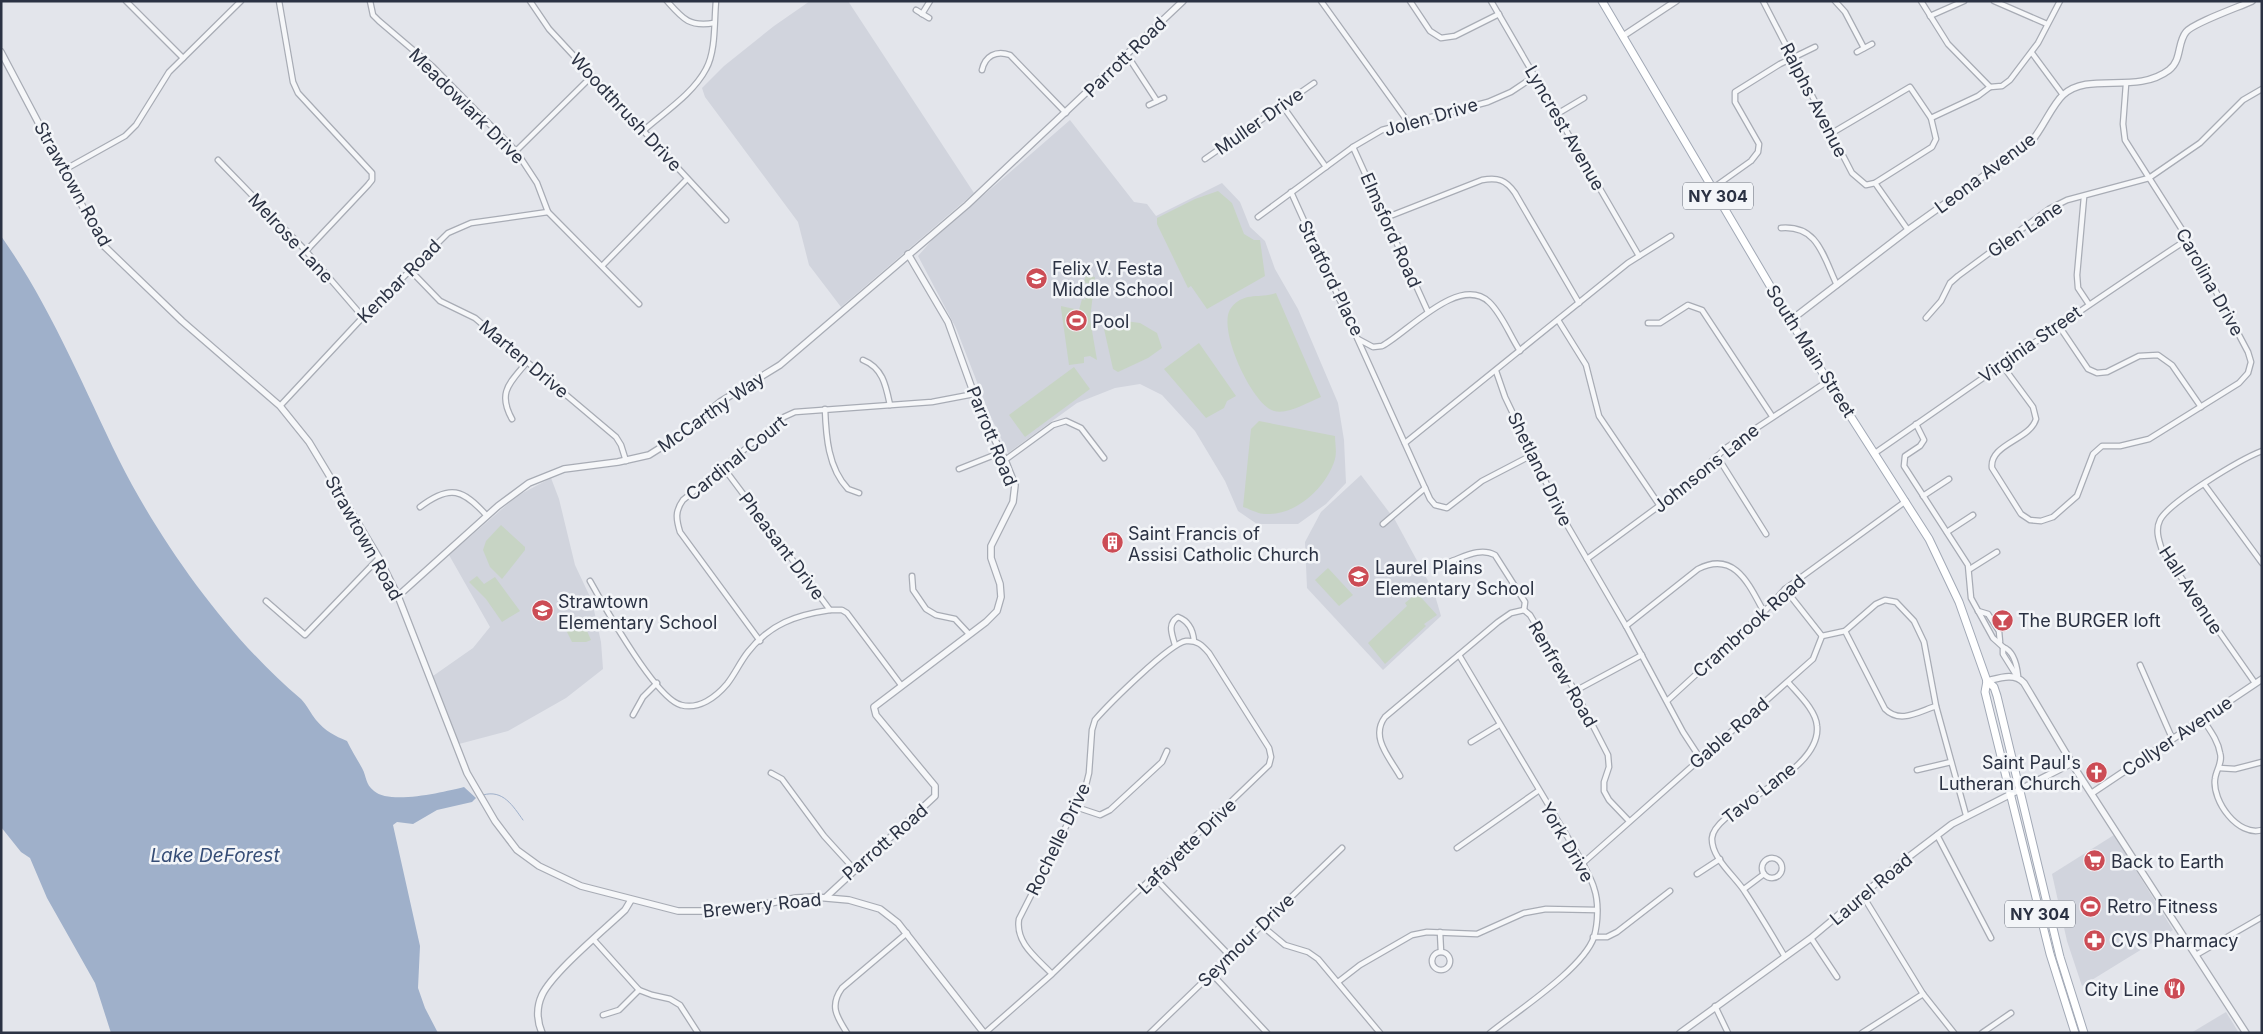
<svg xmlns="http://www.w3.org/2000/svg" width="2263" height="1034" viewBox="0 0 2263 1034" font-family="Inter,sans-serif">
  <rect width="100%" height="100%" fill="#e3e5eb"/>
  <!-- built -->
  <g fill="#d1d4dd">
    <polygon points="810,1 848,1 974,193 841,307 809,265 798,222 705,97 702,88 724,66 774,26"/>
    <polygon points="1070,120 1134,202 1147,204 1156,216 1222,183 1240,202 1250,227 1265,241 1275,269 1298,309 1338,403 1344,440 1346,483 1326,504 1298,524 1257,524 1238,511 1225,481 1195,431 1162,395 1140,384 1115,388 1077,403 1008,453 989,413 956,328 918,256 933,239"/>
    <polygon points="1361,475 1395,520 1434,592 1441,616 1383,670 1307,588 1305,542 1321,512"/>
    <polygon points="551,478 559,499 575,565 592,601 601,642 603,669 566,698 508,731 459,744 433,676 473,648 490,627 449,555 517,496"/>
    <polygon points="2114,835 2173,930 2082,986 2067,941 2052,874"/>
    <polygon points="2226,1012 2239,1033 2191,1033"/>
  </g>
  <!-- green -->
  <g fill="#c7d4c4">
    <polygon points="1218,191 1232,203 1244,234 1254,240 1260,240 1265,276 1207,309 1191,286 1188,288 1157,224 1157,218 1195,199"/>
    <polygon points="1086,275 1095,277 1090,319 1097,360 1090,356 1084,357 1084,363 1069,365 1061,308 1061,306 1079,310 1082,299 1085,300 1089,284 1084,282"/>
    <path d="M1276,293L1321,397C1308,402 1288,415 1274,411C1252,405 1216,327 1231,308C1244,291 1260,299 1276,293Z"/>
    <polygon points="1125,321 1140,323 1157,333 1162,348 1148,358 1118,372 1113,369 1104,329"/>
    <polygon points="1199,343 1236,396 1227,401 1224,408 1206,418 1164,369"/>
    <polygon points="1074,367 1090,389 1025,437 1009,415"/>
    <path d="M1259,421L1335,436C1335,443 1337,452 1335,459C1327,487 1296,516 1265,514C1258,514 1250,509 1243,507L1251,429Z"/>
    <polygon points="501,525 525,547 525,550 502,579 490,567 483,550 486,541"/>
    <polygon points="1328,568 1353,595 1339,606 1315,580"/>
    <polygon points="477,576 484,584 495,577 520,611 502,622 486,599 469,582"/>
    <polygon points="1417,593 1437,615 1424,624 1426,626 1385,664 1368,643 1407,606 1405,603"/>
    <polygon points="581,617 591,640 586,642 572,642 565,628 567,624"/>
  </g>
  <!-- water -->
  <path fill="#9fb0ca" d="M1,236C50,305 82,384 119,460C160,542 230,640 301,699C307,705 311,714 316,720C325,731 335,736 347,741C352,751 357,759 362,768C367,777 365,784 374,791C390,805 444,792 464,787L476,798L472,802L437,810L413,824L397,822L393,825L420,946L418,988L425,1008L438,1033H111L95,983L47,898L30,858L21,852L1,827Z"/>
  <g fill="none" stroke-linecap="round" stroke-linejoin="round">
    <!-- stream -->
    <path stroke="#9fb0ca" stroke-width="1" d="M483,795C503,789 513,806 523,820"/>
    <defs>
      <g id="minor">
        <polyline points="126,1 183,58"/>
        <polyline points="279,1 293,82 298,93 372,173 372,180 368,185 306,251"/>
        <polyline points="370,1 373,15 379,21 433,67 516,151 537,183 548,212 639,304"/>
        <polyline points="530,1 549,29 726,220"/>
        <path d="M667,1C683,19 689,27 714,23"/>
        <polyline points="1321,1 1408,122"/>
        <polyline points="1410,1 1430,31 1441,38 1455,36 1499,14"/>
        <polyline points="1491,1 1639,256"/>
        <polyline points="1763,1 1852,173 1866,185 1875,183 1932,147 1936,139 1931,118 1910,87 1832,133"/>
        <polyline points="1835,1 1845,12 1864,48"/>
        <polyline points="1921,1 1948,44 1990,87"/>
        <polyline points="1994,1 2047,24"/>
        <polyline points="916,10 929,18"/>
        <polyline points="922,14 930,1"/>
        <polyline points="1930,16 1964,1"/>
        <polyline points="1857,52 1872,44"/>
        <polyline points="2032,53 2063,95"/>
        <polyline points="1127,55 1157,101"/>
        <path d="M982,70C985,56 996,50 1010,55L1066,113"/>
        <polyline points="1149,105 1164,98"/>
        <polyline points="1282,105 1326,167"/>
        <polyline points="1557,114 1584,98"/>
        <polyline points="1931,118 1978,96 1990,87 2002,86 2010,80 2038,43 2060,1"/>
        <path d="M643,131C663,113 693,94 706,69C716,51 714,22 716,1"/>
        <polyline points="1353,147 1428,312"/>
        <polyline points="516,151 592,76"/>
        <polyline points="1205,159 1314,83"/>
        <polyline points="218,160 306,251 363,317"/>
        <polyline points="64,170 125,136 136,125 169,72 241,1"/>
        <polyline points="1875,183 1908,230"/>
        <polyline points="1713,188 1751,161 1758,152 1759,144 1735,102 1735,92 1780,64 1815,47"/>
        <polyline points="1291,192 1430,499 1435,505 1447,508 1482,481 1532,455"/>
        <polyline points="2084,197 2077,275 2078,288 2088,303"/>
        <polyline points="1258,217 1353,147 1382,130 1488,102 1511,92 1535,76"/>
        <path d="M1385,218L1482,180C1498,177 1506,180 1515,193L1579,303"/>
        <path d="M1781,228C1818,225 1823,256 1837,285"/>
        <polyline points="602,266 687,179"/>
        <polyline points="410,270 440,301 475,318 616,437 621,445 626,461"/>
        <polyline points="1926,318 1941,301 1950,283 1958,276 2049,209 2067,200 2149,178 2200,143 2243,100 2262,89"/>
        <polyline points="1558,320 1586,365 1599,416 1660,506"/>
        <polyline points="1648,323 1660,323 1688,305 1702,310 1772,416"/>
        <polyline points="2059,326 2088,369 2097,373 2107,372 2139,356 2158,355 2172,365 2201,407"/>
        <path d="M1358,339L1373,347L1382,346C1407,333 1459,274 1489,302C1502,314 1510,336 1520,351"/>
        <path d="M863,360C883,368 886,386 890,405"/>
        <path d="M2002,365L2033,407L2036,419C2030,440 1989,444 1992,468L2021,514L2030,520L2041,521L2053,517L2077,496L2093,454L2102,446H2120L2149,439L2239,383L2248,373L2251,362L2248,352L2188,239L2125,140L2123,124L2126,84"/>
        <polyline points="1496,371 1505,397 1563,518 1626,626 1683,732 1700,758"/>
        <polyline points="280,406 363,317 448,233 471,223 548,212"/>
        <path d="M825,409C826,436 828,468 848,489L859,493"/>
        <path d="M512,419C497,392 510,383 527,362"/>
        <polyline points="1916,424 1924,440 1920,446 1905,456 1904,466 1968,565 1971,598 1993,638 2003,647 2003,654 2018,678"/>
        <polyline points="1405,443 1628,263 1671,236"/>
        <path d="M1875,453C1979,381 2082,308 2188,239"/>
        <polyline points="1717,456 1766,534"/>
        <polyline points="1005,460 1053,425 1066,421 1081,428 1104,458"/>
        <polyline points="723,467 830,610 842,610 847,613 901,685"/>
        <polyline points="959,469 1002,452"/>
        <polyline points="2204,484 2262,563"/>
        <polyline points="1923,496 1949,479"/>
        <path d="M420,507C450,484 463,489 487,516"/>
        <polyline points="1383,524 1425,488"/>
        <polyline points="1947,532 1973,515"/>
        <polyline points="1587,559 1678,492 1726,448 1828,381"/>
        <path d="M1449,562C1464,557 1480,547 1495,555L1525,602L1524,610"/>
        <polyline points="1970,569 1997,552"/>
        <polyline points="912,576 913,590 926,609 936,615 955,619 969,634"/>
        <path d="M590,581C604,606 656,699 681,705C699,710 716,697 727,684C735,674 740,662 748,652C770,624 796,615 830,610"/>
        <polyline points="1785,589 1822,636"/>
        <polyline points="266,601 305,635 379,558"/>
        <polyline points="1524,610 1530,615 1575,691 1608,755 1609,767 1604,782 1604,791 1609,800 1629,821"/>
        <polyline points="1978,611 1988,614 1999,631 2000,642"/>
        <path d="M1626,626L1698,569C1735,550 1749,585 1764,612"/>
        <path d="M1845,631L1885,709C1900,724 1918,712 1936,706"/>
        <polyline points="1822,636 1845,631 1876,604 1885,600 1896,602 1914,621 1924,642 1936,706 1966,815"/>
        <path d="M760,641L680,532C676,519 675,511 683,500L784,417L795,412L932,402L974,394"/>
        <path d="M1175,645C1172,634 1167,624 1178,617C1189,621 1193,630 1194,641"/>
        <path d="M2003,647C2014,651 2017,666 2018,676"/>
        <path d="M1459,655L1583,863C1586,871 1592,880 1594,888C1599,902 1598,923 1594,937C1583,969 1517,1011 1490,1033"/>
        <polyline points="2140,665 2172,738"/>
        <path d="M2255,683L2162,550C2159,541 2155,530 2160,520C2169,502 2241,459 2262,451"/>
        <polyline points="1575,691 1642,655"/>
        <polyline points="1667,701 1764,612 1785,589 1906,501"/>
        <polyline points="633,715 643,697 657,683"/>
        <path d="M2202,718C2209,729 2218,740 2220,753C2223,762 2216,770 2215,779C2212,801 2238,837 2262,830"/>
        <polyline points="1471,742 1499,725"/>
        <polyline points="2219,768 2235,769 2262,762"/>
        <polyline points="1917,770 1951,762"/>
        <polyline points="771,773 782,779 824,836 854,869"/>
        <path d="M1400,776C1389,757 1370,737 1385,717L1498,622L1511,613L1524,610"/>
        <polyline points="1076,807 1100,815 1110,810 1162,762 1167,751"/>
        <polyline points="1937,835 1991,938"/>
        <polyline points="1457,848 1538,791"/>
        <circle cx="1772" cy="868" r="10"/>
        <polyline points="1583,863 1813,659 1822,636"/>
        <polyline points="1697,874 1720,859"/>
        <polyline points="1154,877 1230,956"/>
        <polyline points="1744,889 1764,874"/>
        <polyline points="1863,896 1923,994 1954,1033"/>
        <polyline points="1261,925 1285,945 1308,952 1318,959 1380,1033"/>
        <polyline points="1440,932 1441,952"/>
        <polyline points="1593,937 1607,937 1617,932 1670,891"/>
        <polyline points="1811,938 1837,977"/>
        <polyline points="594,940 639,990 652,995 670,999 680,1005 698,1033"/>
        <circle cx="1441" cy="961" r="9"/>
        <polyline points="2196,955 2262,917"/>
        <path d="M1785,957C1772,935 1759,913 1745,892C1735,876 1711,858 1712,838C1714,808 1822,774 1817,726C1816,710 1798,694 1788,682"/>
        <polyline points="1212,974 1267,1033"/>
        <polyline points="1338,982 1360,965 1412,935 1427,932 1477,934 1524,913 1546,909 1597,910"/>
        <polyline points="1715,1006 1728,1033"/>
        <polyline points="603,1015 619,1010 639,990"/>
        <path d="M847,1033C837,1017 829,1006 842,988L907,933"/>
        <path d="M985,1033L1052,974L1269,765L1271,757L1269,748L1209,653C1202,645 1197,640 1186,641C1170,643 1108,705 1095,720L1092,730L1089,773L1085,789L1019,919C1015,943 1037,958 1052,974"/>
        <polyline points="1150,1033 1342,848"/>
        <polyline points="1862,1033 1923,994"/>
        <polyline points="1982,1033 2011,1013"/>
      </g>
      <g id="tertiary">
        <polyline points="1623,36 1676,1"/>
        <polyline points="1,52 103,245 182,321 280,406 309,442 379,558 398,596 467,773 495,821 517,850 539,866 581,886 678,911 729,911 796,898 815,897 849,900 880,909 898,923 984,1033"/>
        <path d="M1791,320L1908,230L2031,142C2043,128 2052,105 2063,95C2089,71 2136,95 2169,70C2182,60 2177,43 2186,32C2193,23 2239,7 2252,1"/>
        <polyline points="398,596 498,506 529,483 564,469 618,462 649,455 676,438 720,402 780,365 967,205 1183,1"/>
        <path d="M1987,681C1999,678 2015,672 2024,683L2076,770L2246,1033"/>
        <polyline points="2092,793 2262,679"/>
        <polyline points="826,897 935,796 935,786 876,715 874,707 986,622 997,611 1001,597 1000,584 991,558 991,546 1013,502 1015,485 1005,460 979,408 948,322 908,254"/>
        <path d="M542,1033C537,1021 536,1008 542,995C553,972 604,930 625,910L631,900"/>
        <polyline points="1680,1033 1811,938 1898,865 1952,824 2072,763"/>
      </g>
      <g id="primary">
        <polyline points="1602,1 1805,345 1929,539 1959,602 1987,681"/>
        <polyline points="1987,681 1994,687 1997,696 2060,957 2084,1033"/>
        <polyline points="1987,681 1985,692 2050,954 2075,1033"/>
      </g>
    </defs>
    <!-- minor casing -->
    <use href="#minor" stroke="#a8acb5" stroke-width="7"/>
    <!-- tertiary casing -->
    <use href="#tertiary" stroke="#a8acb5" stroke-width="8"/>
    <!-- primary casing -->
    <use href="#primary" stroke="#a2a9b6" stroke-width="9"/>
    <!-- minor -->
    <use href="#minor" stroke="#f6f7f9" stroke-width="4.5"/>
    <!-- tertiary -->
    <use href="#tertiary" stroke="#f6f7f9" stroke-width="5.5"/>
    <!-- primary -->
    <use href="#primary" stroke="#fff" stroke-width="7"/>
  </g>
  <!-- icons -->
  <defs>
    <symbol id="school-disc" viewBox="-11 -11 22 22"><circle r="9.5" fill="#cc4c55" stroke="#f3f5f8"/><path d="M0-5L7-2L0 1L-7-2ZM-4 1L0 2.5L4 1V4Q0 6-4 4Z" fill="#fff"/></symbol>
    <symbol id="stadium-disc" viewBox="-11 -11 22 22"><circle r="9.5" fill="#cc4c55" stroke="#f3f5f8"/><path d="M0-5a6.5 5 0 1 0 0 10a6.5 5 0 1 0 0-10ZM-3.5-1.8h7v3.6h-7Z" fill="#fff"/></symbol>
    <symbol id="building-disc" viewBox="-11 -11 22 22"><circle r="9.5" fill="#cc4c55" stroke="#f3f5f8"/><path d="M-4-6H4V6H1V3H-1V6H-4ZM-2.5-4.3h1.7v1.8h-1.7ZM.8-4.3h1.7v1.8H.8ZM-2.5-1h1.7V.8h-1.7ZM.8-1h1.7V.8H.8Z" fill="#fff"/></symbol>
    <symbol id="bar-disc" viewBox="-11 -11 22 22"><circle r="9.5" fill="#cc4c55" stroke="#f3f5f8"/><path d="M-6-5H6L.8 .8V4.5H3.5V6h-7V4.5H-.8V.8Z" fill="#fff"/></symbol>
    <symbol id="church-disc" viewBox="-11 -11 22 22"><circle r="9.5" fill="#cc4c55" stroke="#f3f5f8"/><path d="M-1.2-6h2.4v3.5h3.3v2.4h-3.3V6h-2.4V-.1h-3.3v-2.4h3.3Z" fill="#fff"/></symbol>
    <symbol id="supermarket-disc" viewBox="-11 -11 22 22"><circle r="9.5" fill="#cc4c55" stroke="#f3f5f8"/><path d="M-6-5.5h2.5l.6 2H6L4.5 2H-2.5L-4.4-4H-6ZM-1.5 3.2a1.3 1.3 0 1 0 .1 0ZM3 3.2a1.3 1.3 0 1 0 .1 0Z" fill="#fff"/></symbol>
    <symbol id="pharmacy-disc" viewBox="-11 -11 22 22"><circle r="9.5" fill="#cc4c55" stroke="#f3f5f8"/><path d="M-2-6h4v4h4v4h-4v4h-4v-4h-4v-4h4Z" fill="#fff"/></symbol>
    <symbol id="restaurant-disc" viewBox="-11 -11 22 22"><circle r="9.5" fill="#cc4c55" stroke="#f3f5f8"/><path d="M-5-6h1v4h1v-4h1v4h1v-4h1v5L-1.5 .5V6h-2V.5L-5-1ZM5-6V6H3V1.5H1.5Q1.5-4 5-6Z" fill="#fff"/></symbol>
  </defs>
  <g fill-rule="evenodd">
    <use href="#school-disc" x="1024" y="266" width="25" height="25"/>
    <use href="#stadium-disc" x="1064" y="308" width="25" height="25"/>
    <use href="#building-disc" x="1100" y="530" width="25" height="25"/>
    <use href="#school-disc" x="1346" y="564" width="25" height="25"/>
    <use href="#school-disc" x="530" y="598" width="25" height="25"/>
    <use href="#bar-disc" x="1990" y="608" width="25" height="25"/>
    <use href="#church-disc" x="2084" y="760" width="25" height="25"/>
    <use href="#supermarket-disc" x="2082" y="848" width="25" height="25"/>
    <use href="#stadium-disc" x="2078" y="894" width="25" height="25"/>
    <use href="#pharmacy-disc" x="2082" y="928" width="25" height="25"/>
    <use href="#restaurant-disc" x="2162" y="976" width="25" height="25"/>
  </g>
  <g text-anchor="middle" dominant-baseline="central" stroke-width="5" stroke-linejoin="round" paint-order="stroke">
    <!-- shield labels -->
    <g fill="#f3f5f8" stroke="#676c79" stroke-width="1">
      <rect x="1683" y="182.5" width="70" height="27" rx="4"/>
      <rect x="2005" y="900.5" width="70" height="27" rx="4"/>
    </g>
    <g font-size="16" font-weight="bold" fill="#2b3243">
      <text x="1718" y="196">NY 304</text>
      <text x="2040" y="914">NY 304</text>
    </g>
    <!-- street labels -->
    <g font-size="18" fill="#2b3243" stroke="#f3f5f8">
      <text transform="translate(1125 57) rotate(-44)">Parrott Road</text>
      <text transform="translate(1814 100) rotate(63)">Ralphs Avenue</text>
      <text transform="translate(467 106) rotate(45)">Meadowlark Drive</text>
      <text transform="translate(626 112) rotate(47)">Woodthrush Drive</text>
      <text transform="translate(1431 117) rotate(-16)">Jolen Drive</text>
      <text transform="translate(1259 121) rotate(-35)">Muller Drive</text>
      <text transform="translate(1565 128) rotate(60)">Lyncrest Avenue</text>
      <text transform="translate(1985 173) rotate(-37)">Leona Avenue</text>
      <text transform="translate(73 184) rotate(61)">Strawtown Road</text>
      <text transform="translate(2025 229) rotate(-34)">Glen Lane</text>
      <text transform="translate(1391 230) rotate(66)">Elmsford Road</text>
      <text transform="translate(291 238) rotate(47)">Melrose Lane</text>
      <text transform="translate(1331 278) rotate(64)">Stratford Place</text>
      <text transform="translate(399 281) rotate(-45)">Kenbar Road</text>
      <text transform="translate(2210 282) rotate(61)">Carolina Drive</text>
      <text transform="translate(2030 344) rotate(-35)">Virginia Street</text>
      <text transform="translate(1811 351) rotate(58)">South Main Street</text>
      <text transform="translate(524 359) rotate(40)">Marten Drive</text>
      <text transform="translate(711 412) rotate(-35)">McCarthy Way</text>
      <text transform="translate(992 436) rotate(68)">Parrott Road</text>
      <text transform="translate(736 458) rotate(-39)">Cardinal Court</text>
      <text transform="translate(1706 468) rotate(-39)">Johnsons Lane</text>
      <text transform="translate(1540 469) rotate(64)">Shetland Drive</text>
      <text transform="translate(364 538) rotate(61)">Strawtown Road</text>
      <text transform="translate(782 546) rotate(53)">Pheasant Drive</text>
      <text transform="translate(2191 590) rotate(57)">Hall Avenue</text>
      <text transform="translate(1749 626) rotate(-42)">Crambrook Road</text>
      <text transform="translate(1563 674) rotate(60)">Renfrew Road</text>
      <text transform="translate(1729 733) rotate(-41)">Gable Road</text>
      <text transform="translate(2177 736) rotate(-34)">Collyer Avenue</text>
      <text transform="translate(1759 793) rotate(-38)">Tavo Lane</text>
      <text transform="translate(1058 839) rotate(-64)">Rochelle Drive</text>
      <text transform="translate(885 842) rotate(-41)">Parrott Road</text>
      <text transform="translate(1567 842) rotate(60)">York Drive</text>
      <text transform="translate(1187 846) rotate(-44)">Lafayette Drive</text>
      <text transform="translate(1871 889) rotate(-40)">Laurel Road</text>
      <text transform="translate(762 905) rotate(-6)">Brewery Road</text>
      <text transform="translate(1246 940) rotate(-44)">Seymour Drive</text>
    </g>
    <!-- poi labels -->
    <g font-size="18" fill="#2b3243" stroke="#f3f5f8" text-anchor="start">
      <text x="1052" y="268">Felix V. Festa<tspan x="1052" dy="21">Middle School</tspan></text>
      <text x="1092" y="321">Pool</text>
      <text x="1128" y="533">Saint Francis of<tspan x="1128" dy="21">Assisi Catholic Church</tspan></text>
      <text x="1375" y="567">Laurel Plains<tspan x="1375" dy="21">Elementary School</tspan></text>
      <text x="558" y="601">Strawtown<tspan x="558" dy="21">Elementary School</tspan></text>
      <text x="2018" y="620">The BURGER loft</text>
      <text x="2081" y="762" text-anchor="end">Saint Paul's<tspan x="2081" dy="21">Lutheran Church</tspan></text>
      <text x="2111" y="861">Back to Earth</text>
      <text x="2107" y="906">Retro Fitness</text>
      <text x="2111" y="940">CVS Pharmacy</text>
      <text x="2159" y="989" text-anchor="end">City Line</text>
    </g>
    <!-- water labels -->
    <g font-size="19" font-style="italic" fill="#364d76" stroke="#f3f5f8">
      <text x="215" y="855">Lake DeForest</text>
    </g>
  </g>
  <!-- border -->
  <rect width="2263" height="1034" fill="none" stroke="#2b3243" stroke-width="5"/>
</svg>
